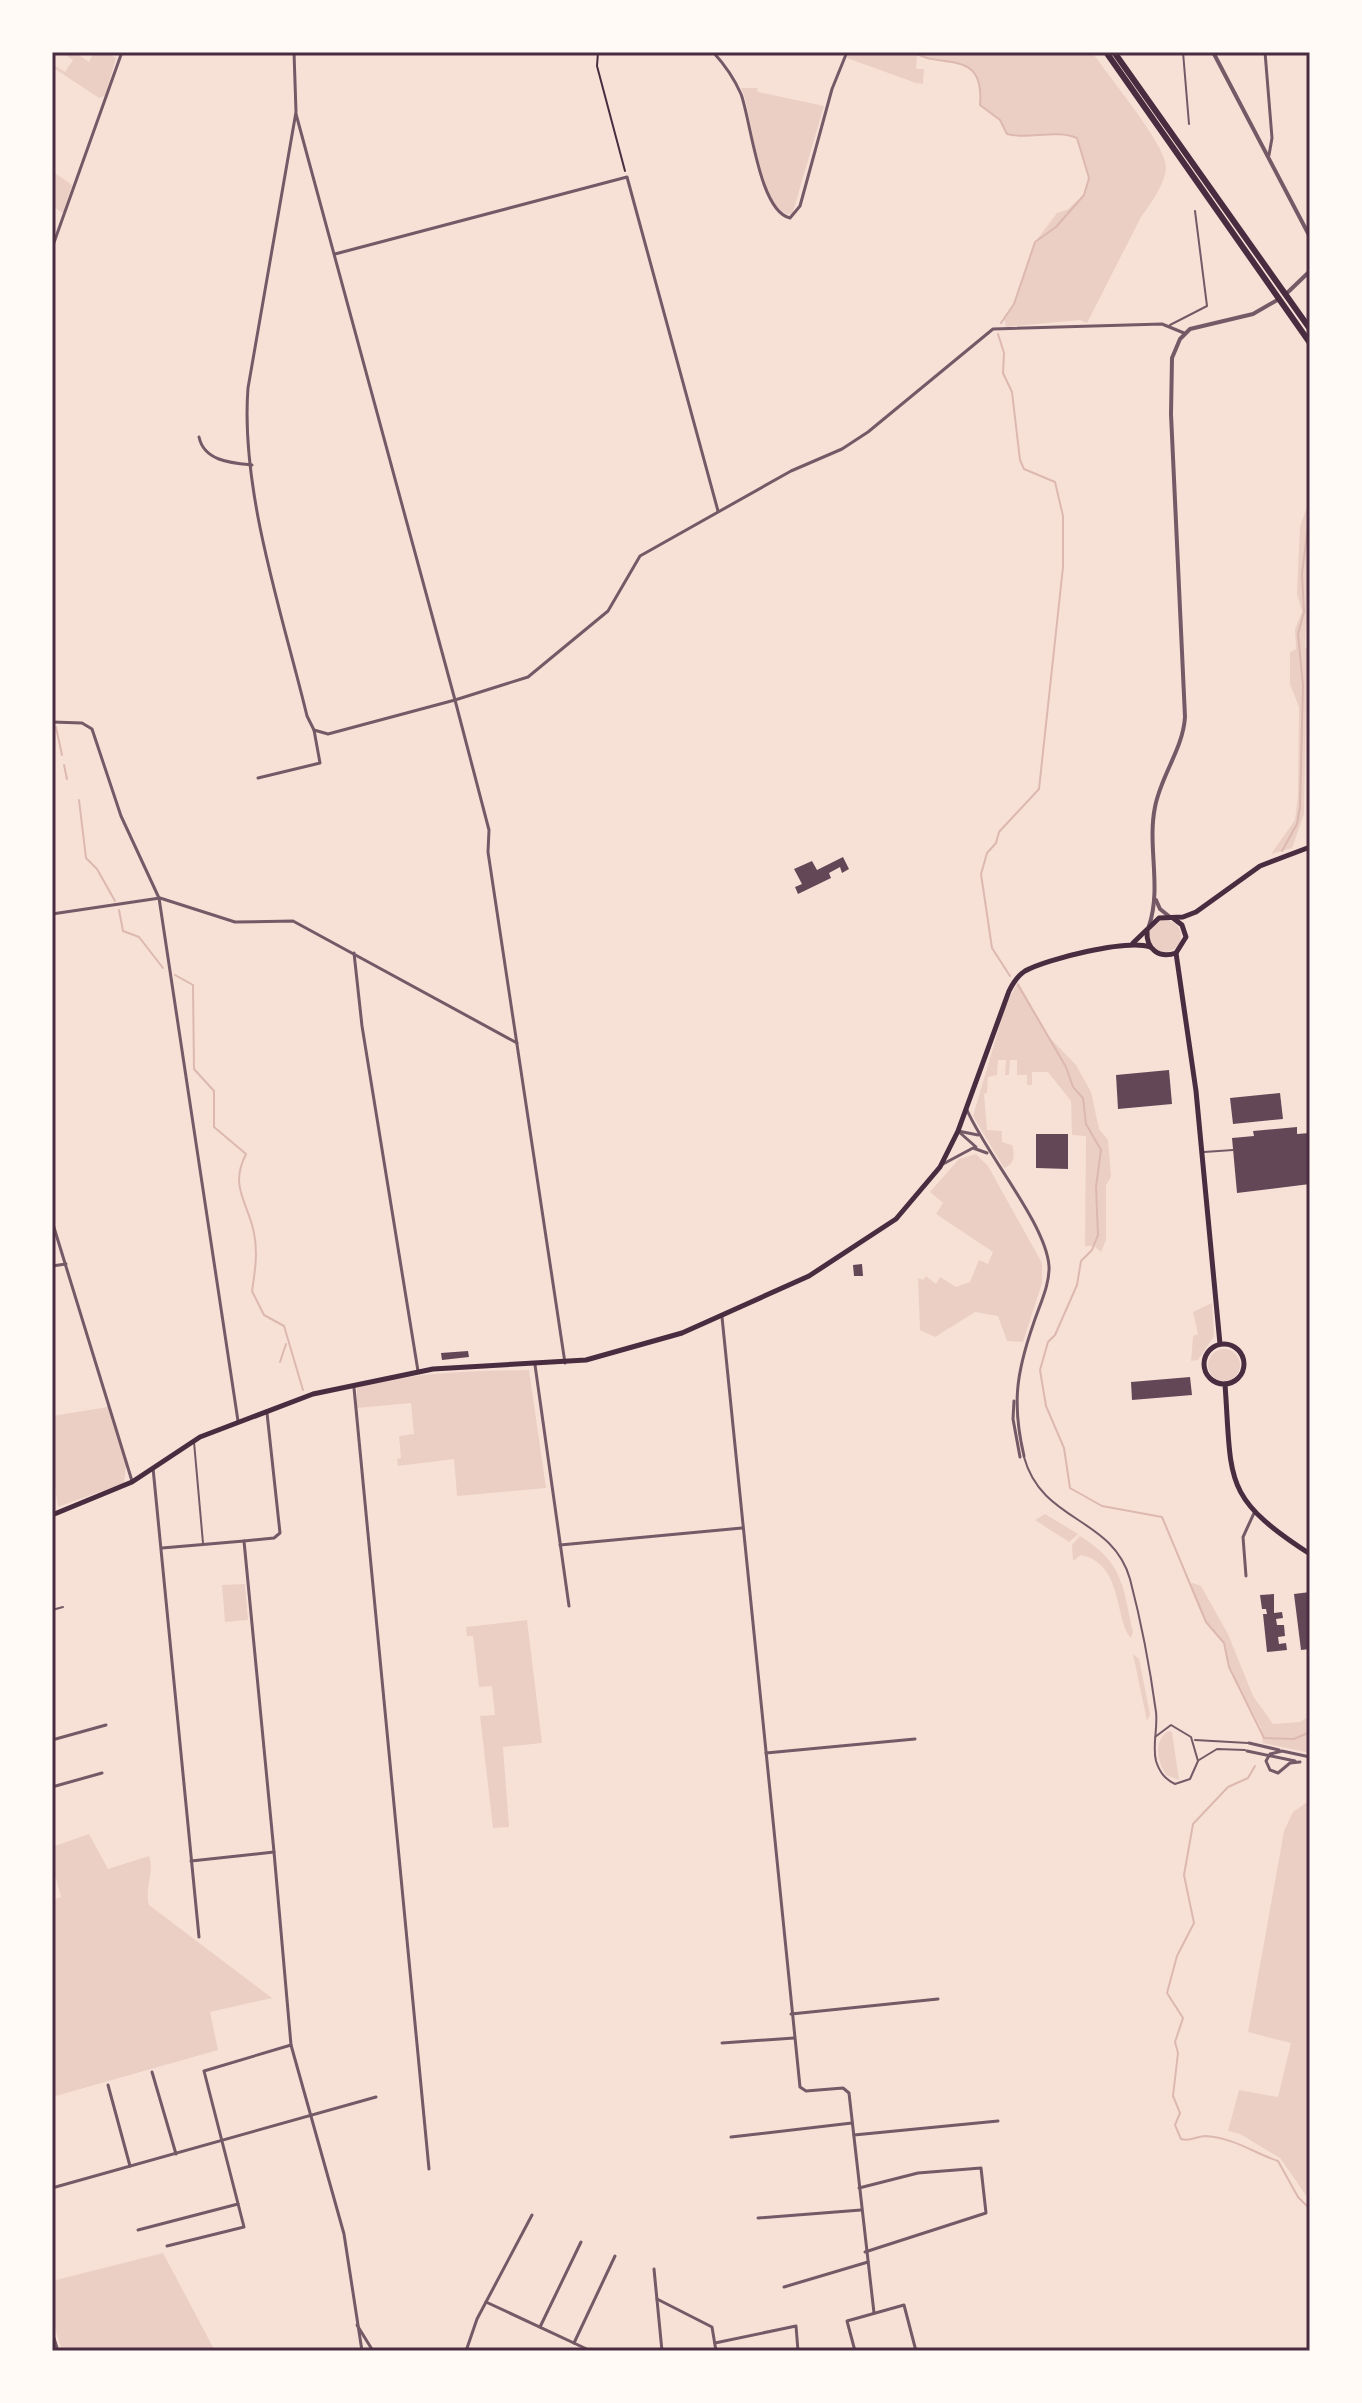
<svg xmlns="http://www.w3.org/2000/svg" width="1362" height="2403" viewBox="0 0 1362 2403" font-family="'Zilla Slab',serif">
  <rect width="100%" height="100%" fill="#f7e1d7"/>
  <!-- green -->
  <g fill="#ebcfc5">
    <polygon points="61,52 74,52 89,62 94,52 106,52 116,58 105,96 99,98 52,67 52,64 65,72 73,60"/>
    <path d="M849,52H1092C1106,73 1167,146 1166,167C1165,184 1151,204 1141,217L1087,323L1080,320L1006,327L1004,317L1014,304L1035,242L1057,213L1067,210L1084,195L1089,178L1077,138C1054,129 1029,140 1007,134L1000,120L980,105C985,55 949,65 917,55L916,69H924L923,84L916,83L847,58Z"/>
    <path d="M741,88H757L758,92L824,106L792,215C755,210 755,116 741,88Z"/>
    <polygon points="52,171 72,185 63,213 52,206"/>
    <polygon points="1310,499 1305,648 1310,648 1310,652 1307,653 1304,814 1292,848 1271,854 1295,820 1298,797 1299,707 1290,684 1290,652 1296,649 1295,629 1302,612 1297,594 1300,526"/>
    <circle cx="1165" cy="936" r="16"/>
    <path d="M1018,982L1050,1038L1076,1065L1091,1092L1099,1129L1108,1140L1111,1177L1106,1185V1240L1101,1252L1094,1246H1085L1086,1136L1072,1135L1071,1101L1048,1072H1032V1085H1027V1075H1017V1060H1010L1009,1075H1005L1006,1060H998L997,1075L988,1077L987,1093L984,1094L987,1130L1002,1131V1142L1012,1145C1015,1155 1015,1164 1004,1168L973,1116L1006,1004Z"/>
    <polygon points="976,1154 988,1166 1042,1263 1042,1283 1023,1342 1007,1341 998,1316 975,1312 935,1337 920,1330 918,1278 923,1280 926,1276 936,1284 940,1277 956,1287 970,1282 979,1260 988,1264 993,1252 936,1214 943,1203 930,1192 959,1159"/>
    <polygon points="1212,1303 1214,1336 1198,1360 1191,1361 1193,1336 1198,1334 1193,1312"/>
    <circle cx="1224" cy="1365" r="16"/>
    <path d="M529,1370L546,1488L457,1496L454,1459L398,1466L397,1459L401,1458L399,1436L414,1434L411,1403L357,1408V1387C415,1372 470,1371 529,1370Z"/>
    <polygon points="108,1407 126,1465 124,1483 58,1507 52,1465 52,1416"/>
    <polygon points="1045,1514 1078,1534 1069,1542 1035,1520"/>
    <path d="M1080,1536C1123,1563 1123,1585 1133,1632L1131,1638C1115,1621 1123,1563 1081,1555L1073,1561L1072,1545Z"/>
    <polygon points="1193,1583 1201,1586 1228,1634 1253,1696 1273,1724 1300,1722 1310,1716 1310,1753 1263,1743 1261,1728 1229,1667 1224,1643 1206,1622 1189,1584"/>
    <polygon points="245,1584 248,1620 225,1622 222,1585"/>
    <polygon points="527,1620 542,1743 503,1747 509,1827 493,1828 480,1716 495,1715 492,1686 479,1687 473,1636 467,1636 466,1627"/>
    <polygon points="1133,1654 1139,1659 1150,1714 1147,1721"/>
    <path d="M1168,1731L1172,1732L1179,1780L1166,1775C1157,1760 1153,1742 1168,1731Z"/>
    <polygon points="1310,1800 1310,2201 1280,2158 1240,2134 1228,2131 1239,2090 1278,2097 1291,2043 1248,2032 1284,1831 1293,1812"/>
    <path d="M89,1834L108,1869L149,1856C155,1872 144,1888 149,1905L272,1998L210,2012L218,2050L52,2097V1900L61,1897L56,1878H52V1847Z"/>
    <polygon points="163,2253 215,2351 62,2351 52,2318 52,2281"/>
  </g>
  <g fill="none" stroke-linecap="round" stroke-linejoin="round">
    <!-- stream -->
    <g stroke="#dcb8b0" stroke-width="2">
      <path d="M913,52C940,70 985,47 980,105L1000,120L1007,134C1029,140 1054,129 1077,138L1089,178L1084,195L1056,227L1035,242L1014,304L1001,323"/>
      <polyline points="998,334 1004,353 1003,373 1012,392 1020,460 1024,469 1055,482 1063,516 1063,567 1039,789 999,832 996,843 987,853 981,874 992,948 1010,976"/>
      <polyline points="1310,433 1310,456"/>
      <polyline points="56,727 62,755"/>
      <polyline points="64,765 67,779"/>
      <polyline points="79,800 86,858 97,869 115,901"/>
      <polyline points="1282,851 1297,824 1300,807 1303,685 1298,634 1304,612 1302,574 1310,510"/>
      <polyline points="119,910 123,931 139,937 163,968"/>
      <path d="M175,975L193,985L194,1069L214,1091V1127L246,1154C229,1187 248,1202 254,1233C258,1253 255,1271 252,1291L264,1315L284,1326L303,1390"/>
      <polyline points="1018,985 1066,1067 1073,1087 1083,1098 1086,1124 1101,1150 1096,1187 1098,1235 1092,1250 1081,1261 1077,1285 1055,1335 1048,1342 1040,1370 1046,1406 1064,1448 1070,1488 1102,1506 1162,1517 1206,1622 1224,1643 1229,1667 1264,1738 1294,1739 1310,1732"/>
      <polyline points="280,1362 286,1344"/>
      <path d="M1255,1766L1248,1778L1228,1787L1193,1824L1184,1875L1194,1923L1177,1956L1167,1993L1183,2018L1175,2042L1178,2053L1173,2096L1180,2113L1175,2125L1181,2139C1191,2142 1196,2136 1206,2136C1234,2138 1254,2153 1278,2161L1298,2197L1310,2209"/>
    </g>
  </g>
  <!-- building -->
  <g fill="#644757">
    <polygon points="843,857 849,869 842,873 840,867 829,873 831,878 798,894 795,887 802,884 794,869 812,861 817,870"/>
    <polygon points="1169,1070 1172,1104 1118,1109 1116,1075"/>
    <polygon points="1280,1093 1283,1119 1233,1124 1230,1098"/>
    <polygon points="1297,1127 1297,1134 1310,1133 1310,1184 1237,1193 1232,1138 1254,1136 1253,1131"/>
    <polygon points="1036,1134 1068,1134 1068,1169 1036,1168"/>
    <polygon points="862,1264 863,1276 854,1276 853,1265"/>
    <polygon points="468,1351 469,1357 442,1360 441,1353"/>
    <polygon points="1190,1377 1192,1395 1132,1400 1131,1382"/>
    <polygon points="1310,1592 1310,1649 1301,1650 1294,1594"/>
    <polygon points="1274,1594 1274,1613 1282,1612 1283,1618 1276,1619 1277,1625 1284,1625 1285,1636 1278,1637 1279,1644 1286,1643 1287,1650 1267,1652 1263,1614 1267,1614 1266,1609 1262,1609 1260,1595"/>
  </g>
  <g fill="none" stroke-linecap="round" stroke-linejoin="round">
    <!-- path -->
    <polyline stroke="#4a2c40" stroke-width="2" points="598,52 597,66 625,171"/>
    <!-- service -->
    <g stroke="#755966" stroke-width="2">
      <polyline points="1183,52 1189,124"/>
      <polyline points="1170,325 1207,306 1195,211"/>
      <polyline points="1204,1152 1233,1150"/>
      <polyline points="194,1442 203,1543"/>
      <path d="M1024,1457C1042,1523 1112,1516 1130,1579C1141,1621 1150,1668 1156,1712C1158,1729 1152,1745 1156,1761C1160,1773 1165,1779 1175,1784L1190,1779L1198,1761L1191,1737L1171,1725L1155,1737"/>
      <polyline points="52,1610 63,1607"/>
      <polyline points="1195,1740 1248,1743"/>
      <polyline points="1199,1760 1217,1749 1245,1750"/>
    </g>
    <!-- minor -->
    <g stroke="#755966" stroke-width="3">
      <path d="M294,52L296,112L248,388C240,491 283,616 307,716L314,730L328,734L455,700L489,830L488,852L565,1363"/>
      <path d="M713,52C725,65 734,78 741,94C751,121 759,211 790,218L800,206L832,89L847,52"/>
      <polyline points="1265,52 1272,138 1269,155"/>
      <polyline points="296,114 455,700 528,677 608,611 640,556 791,471 842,449 868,432 993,329 1162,324 1184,333"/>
      <polyline points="52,248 122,52"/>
      <polyline points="335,254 627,177 718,511"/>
      <path d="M199,437C204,461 231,463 252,465"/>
      <polyline points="52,722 82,723 92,729 121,816 159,898 238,1421"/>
      <polyline points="258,778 320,763 314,730"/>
      <polyline points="52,914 160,898 235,922 293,921 517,1043"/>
      <polyline points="354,953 362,1026 418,1371"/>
      <path d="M967,1110C986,1154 1046,1224 1049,1266C1050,1285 1039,1306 1033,1325C1016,1374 1012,1405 1024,1456"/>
      <polyline points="958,1131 976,1147"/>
      <polyline points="958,1131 978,1135"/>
      <polyline points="943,1164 973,1148 987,1153"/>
      <polyline points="52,1221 132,1481"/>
      <polyline points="52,1266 66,1264"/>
      <polyline points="722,1317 800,2087 806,2091 843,2088 849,2093 874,2313"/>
      <polyline points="535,1365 569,1606"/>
      <polyline points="354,1388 429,2169"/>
      <polyline points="1014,1401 1013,1419 1020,1457"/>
      <polyline points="267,1413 280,1533 274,1538 244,1541 274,1852"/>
      <polyline points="153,1468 199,1937"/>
      <polyline points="560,1545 742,1528"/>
      <polyline points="162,1548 244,1541"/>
      <polyline points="1246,1576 1243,1537 1254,1513"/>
      <polyline points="52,1740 106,1725"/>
      <polyline points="1249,1743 1279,1750"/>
      <polyline points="1247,1751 1295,1761"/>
      <polyline points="766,1753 915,1739"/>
      <polyline points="1300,1762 1290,1763 1278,1773 1270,1770 1266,1761 1270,1754 1282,1751 1310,1757"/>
      <polyline points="52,1787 102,1773"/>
      <polyline points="191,1861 274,1852 291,2045 344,2234 362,2351"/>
      <polyline points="791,2014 938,1999"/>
      <polyline points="722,2043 794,2038"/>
      <polyline points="152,2072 176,2154"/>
      <polyline points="108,2085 130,2166"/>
      <polyline points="854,2135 998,2121"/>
      <polyline points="731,2137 852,2123"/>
      <polyline points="52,2188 376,2097"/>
      <polyline points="859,2188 918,2173 981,2168 986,2213 865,2252"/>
      <polyline points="758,2218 861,2210"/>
      <polyline points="138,2230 238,2204"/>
      <polyline points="167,2246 244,2227 204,2071 291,2045"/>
      <polyline points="654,2269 662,2351"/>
      <polyline points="784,2287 868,2262"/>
      <polyline points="657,2299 712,2327 716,2351"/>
      <polyline points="486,2302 591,2351"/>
      <polyline points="357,2325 373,2351"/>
      <polyline points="540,2327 581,2242"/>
      <polyline points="52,2332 58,2351"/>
      <polyline points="574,2343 615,2256"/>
      <polyline points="715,2343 796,2326 798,2351"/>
      <polyline points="466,2351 477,2319 532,2215"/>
      <polyline points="855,2351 847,2321 904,2305 916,2351"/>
    </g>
    <!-- tertiary -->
    <g stroke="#755966" stroke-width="4">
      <polyline points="1213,52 1310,237"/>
      <polyline points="1286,294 1310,271"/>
      <polyline points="1156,900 1160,909 1170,917"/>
      <path d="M1149,926C1162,887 1147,846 1155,807C1161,775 1183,749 1185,717L1171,414L1172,358L1180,339L1190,329L1253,314L1279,299"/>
    </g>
    <!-- secondary -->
    <g stroke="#4a2c40" stroke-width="5">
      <path d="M1147,931C1146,949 1159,959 1176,953L1186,937L1182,925L1173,918"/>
      <polyline points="1133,943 1159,918 1183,917 1196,912 1260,866 1310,847"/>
      <polyline points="1176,953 1196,1091 1220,1344"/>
      <circle cx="1224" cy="1364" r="20"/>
      <path d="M1225,1384C1232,1482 1222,1497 1310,1554"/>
      <path d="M52,1515L132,1482L200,1437L313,1394L433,1369L586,1360L682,1333L809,1276L896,1219L940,1167L958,1131L1009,991C1013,983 1017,976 1025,971C1046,959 1127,939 1150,947"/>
    </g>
    <!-- motorway -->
    <g stroke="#4a2c40" stroke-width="6">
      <polyline points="1106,52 1310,343"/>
      <polyline points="1114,52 1310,329"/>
    </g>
  </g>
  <!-- border -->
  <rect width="1362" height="2403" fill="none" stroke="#fffaf5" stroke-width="108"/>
  <rect x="54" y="54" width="1254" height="2295" fill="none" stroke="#4a2c40" stroke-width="3"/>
</svg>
